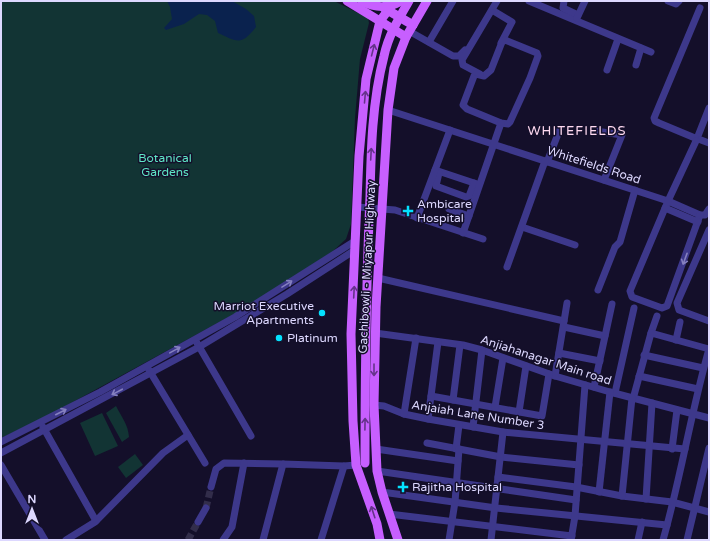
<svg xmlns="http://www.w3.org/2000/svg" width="710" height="541" viewBox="0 0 710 541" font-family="'Varela Round',sans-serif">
  <rect width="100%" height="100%" fill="#140f2a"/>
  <!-- green -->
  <g fill="#123434">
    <polygon points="1,1 334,1 368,18 369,23 360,59 355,118 351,224 346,239 332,252 236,313 40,420 1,438"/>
    <path d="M116,406C122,418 128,424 129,437L122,442L106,413Z"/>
    <polygon points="102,413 118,446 95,456 80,423"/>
    <polygon points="135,454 143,465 126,478 118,467"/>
  </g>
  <!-- water -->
  <path fill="#0a224e" d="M167,1H232L246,9L254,16L256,27C241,46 238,42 218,33L215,21L207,15L199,14L184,24L166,30L164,28L172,19L170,7Z"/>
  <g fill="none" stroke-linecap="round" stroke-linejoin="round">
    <!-- minor-tunnel -->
    <g stroke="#322d4a" stroke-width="7" stroke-dasharray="7 3.5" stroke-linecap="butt">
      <polyline points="206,508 211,487"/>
      <polyline points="188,540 198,522"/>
    </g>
    <!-- minor -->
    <g stroke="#3d388b" stroke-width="7">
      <polyline points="529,1 651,52"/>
      <polyline points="564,1 563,8 578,15"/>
      <polyline points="668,1 676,4 679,1"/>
      <polyline points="492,10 512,22 501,43"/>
      <polyline points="577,18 585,1"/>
      <polyline points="409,31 453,56 459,56 465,50"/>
      <polygon points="505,40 537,53 538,56 530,78 510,122 508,124 501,123 467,109 463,105 474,76 476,74 484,76 491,70 502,42"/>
      <polyline points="429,42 453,1"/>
      <polyline points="636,65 641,48"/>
      <polyline points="607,70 618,39"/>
      <polyline points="480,74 463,65 462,60 497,1"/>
      <polyline points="388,110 668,201 700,215 705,215 709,209"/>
      <polyline points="596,131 622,135 604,180"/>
      <polyline points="698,136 709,108"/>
      <polyline points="695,138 659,123 655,121 654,118 700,8"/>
      <polyline points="701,140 709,143"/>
      <polyline points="696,141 668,201 630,291 632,297 662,308 667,306 700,215"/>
      <polyline points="547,162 560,129"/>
      <polyline points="435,170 477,184"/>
      <polyline points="439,173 436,186 466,197 469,196 474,183"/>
      <polyline points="357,207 395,210 483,239"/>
      <polyline points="665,208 698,222"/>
      <polyline points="449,209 469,216"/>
      <polyline points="417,218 450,130"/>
      <polyline points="522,227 575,245"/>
      <polyline points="709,230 677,303 679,310 709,321"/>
      <polyline points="463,233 501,123"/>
      <polyline points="507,267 545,161"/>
      <polyline points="378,278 564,321"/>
      <polyline points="598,290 615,247 620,242 635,190"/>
      <polyline points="564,327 605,336"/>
      <polyline points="375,333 463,345 482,350 555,376 610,392 709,418"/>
      <polyline points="651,333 657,316"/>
      <polyline points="676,340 680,322"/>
      <polyline points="197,343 251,436"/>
      <polyline points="559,353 600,361"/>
      <polyline points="644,355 703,368"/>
      <polyline points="149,370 205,463"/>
      <polyline points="555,376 567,303"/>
      <polyline points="639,376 698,389"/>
      <polyline points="594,387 612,304"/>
      <polyline points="615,393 634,308"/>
      <polyline points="431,396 542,416 549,374"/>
      <polyline points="633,399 651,333 709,349"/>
      <polyline points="453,400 460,345"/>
      <polyline points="374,405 384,406 404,414 428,419 503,432 685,449"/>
      <polyline points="495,407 503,358"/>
      <polyline points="519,412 526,366"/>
      <polyline points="404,414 416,338"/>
      <polyline points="428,419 438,342"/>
      <polyline points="43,427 96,521"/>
      <polyline points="473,427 482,350"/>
      <polyline points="1,442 100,392 235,317 355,241"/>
      <polyline points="427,443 501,457 579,465"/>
      <polyline points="376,449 458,461"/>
      <polyline points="456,449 459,425"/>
      <polyline points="672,449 677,410"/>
      <polyline points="1,453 199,347 287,294 355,250"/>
      <polyline points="1,465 45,540"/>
      <polyline points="377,471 576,500"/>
      <polyline points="498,477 576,487 622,496 672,502 709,512"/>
      <polyline points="211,487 216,469 224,463 283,464"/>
      <polyline points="382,492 496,508 667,525"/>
      <polyline points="599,492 610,392"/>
      <polyline points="622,496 632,398"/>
      <polyline points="646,499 652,403"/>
      <polyline points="389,514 572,536"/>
      <polyline points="198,522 206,508"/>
      <polyline points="66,540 95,522 163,453 188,435"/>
      <polyline points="223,540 232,527 244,463"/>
      <polyline points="263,540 283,464 344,466 356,465"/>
      <polyline points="321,540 344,466"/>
      <polyline points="449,540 455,502 459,449"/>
      <polyline points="491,540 503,432"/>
      <polyline points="571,540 575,516 585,385"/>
      <polyline points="638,540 642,522"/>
      <path d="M663,540C681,477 691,412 709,349"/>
      <polyline points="687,540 709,448"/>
    </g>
    <!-- major -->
    <g stroke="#c75fff" stroke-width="9">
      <polyline points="347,1 406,37"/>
      <polyline points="384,8 413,25"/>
      <polyline points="380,540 377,524 356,465 353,421 351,334 359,156 366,79 380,21 395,1"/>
      <polyline points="398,540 382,492 377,471 374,405 376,307 388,110 394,68 406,37 427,1"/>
    </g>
    <!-- major-bridge -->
    <g stroke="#c75fff" stroke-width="9">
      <path d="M362,1C375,8 387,9 401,1"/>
      <path d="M365,463C365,374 366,285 370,197C371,150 372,102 384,56C388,36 399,18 409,1"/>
    </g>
  </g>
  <!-- one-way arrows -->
  <defs><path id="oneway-shaft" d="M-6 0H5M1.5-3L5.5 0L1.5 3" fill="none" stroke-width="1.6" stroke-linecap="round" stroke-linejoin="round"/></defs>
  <g stroke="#65338a">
    <use href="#oneway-shaft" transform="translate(373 50) rotate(-76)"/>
    <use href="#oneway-shaft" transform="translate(365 97) rotate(-85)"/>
    <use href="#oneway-shaft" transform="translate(371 154) rotate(-87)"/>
    <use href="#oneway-shaft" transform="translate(354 292) rotate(-87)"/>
    <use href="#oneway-shaft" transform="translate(374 370) rotate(90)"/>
    <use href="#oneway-shaft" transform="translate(365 424) rotate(-89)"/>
    <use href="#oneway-shaft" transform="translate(373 512) rotate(-108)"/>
  </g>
  <g stroke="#8580bf">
    <use href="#oneway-shaft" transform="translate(685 259) rotate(110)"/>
    <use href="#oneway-shaft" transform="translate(287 284) rotate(-32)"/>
    <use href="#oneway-shaft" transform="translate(175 350) rotate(-29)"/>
    <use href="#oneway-shaft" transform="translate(117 392) rotate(152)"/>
    <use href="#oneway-shaft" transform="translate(61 412) rotate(-27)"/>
  </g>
  <!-- markers -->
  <g fill="#04e1ff" stroke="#140f2a" stroke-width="1.5">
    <path d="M406 205h4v4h4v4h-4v4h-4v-4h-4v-4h4z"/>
    <circle cx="322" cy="313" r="4"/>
    <circle cx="279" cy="338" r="4"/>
    <path d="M401 481h4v4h4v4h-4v4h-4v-4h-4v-4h4z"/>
  </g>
  <g text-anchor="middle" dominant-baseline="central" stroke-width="3" stroke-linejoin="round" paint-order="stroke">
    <!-- park labels -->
    <g font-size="12" fill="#5ee6c6" stroke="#140f2a">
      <text x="165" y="158">Botanical<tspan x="165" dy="14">Gardens</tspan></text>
    </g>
    <!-- street labels -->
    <g font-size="12" fill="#ddd8ff" stroke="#140f2a">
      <text transform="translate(594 165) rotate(18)">Whitefields Road</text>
      <text transform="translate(367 267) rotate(-87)">Gachibowli - Miyapur Highway</text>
      <text transform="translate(546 360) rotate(18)">Anjiahanagar Main road</text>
      <text transform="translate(478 415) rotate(9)">Anjaiah Lane Number 3</text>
    </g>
    <!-- poi labels -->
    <g font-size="12" fill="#ddd8ff" stroke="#140f2a" text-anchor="start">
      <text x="417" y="204">Ambicare<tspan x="417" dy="14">Hospital</tspan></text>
      <text x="314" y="306" text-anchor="end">Marriot Executive<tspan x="314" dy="14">Apartments</tspan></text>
      <text x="287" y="338">Platinum</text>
      <text x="412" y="487">Rajitha Hospital</text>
    </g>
    <!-- neighbourhood labels -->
    <g font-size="13" letter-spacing="1" fill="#ffdaf1" stroke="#140f2a">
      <text x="577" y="131">WHITEFIELDS</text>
    </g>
  </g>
  <!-- border -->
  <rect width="710" height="541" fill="none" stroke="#ddd8ff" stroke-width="4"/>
  <!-- north arrow -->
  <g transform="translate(32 509)" stroke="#140f2a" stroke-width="3" paint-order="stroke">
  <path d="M0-3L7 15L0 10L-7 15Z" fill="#ddd8ff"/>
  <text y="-6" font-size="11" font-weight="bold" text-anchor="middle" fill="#ddd8ff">N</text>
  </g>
</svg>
